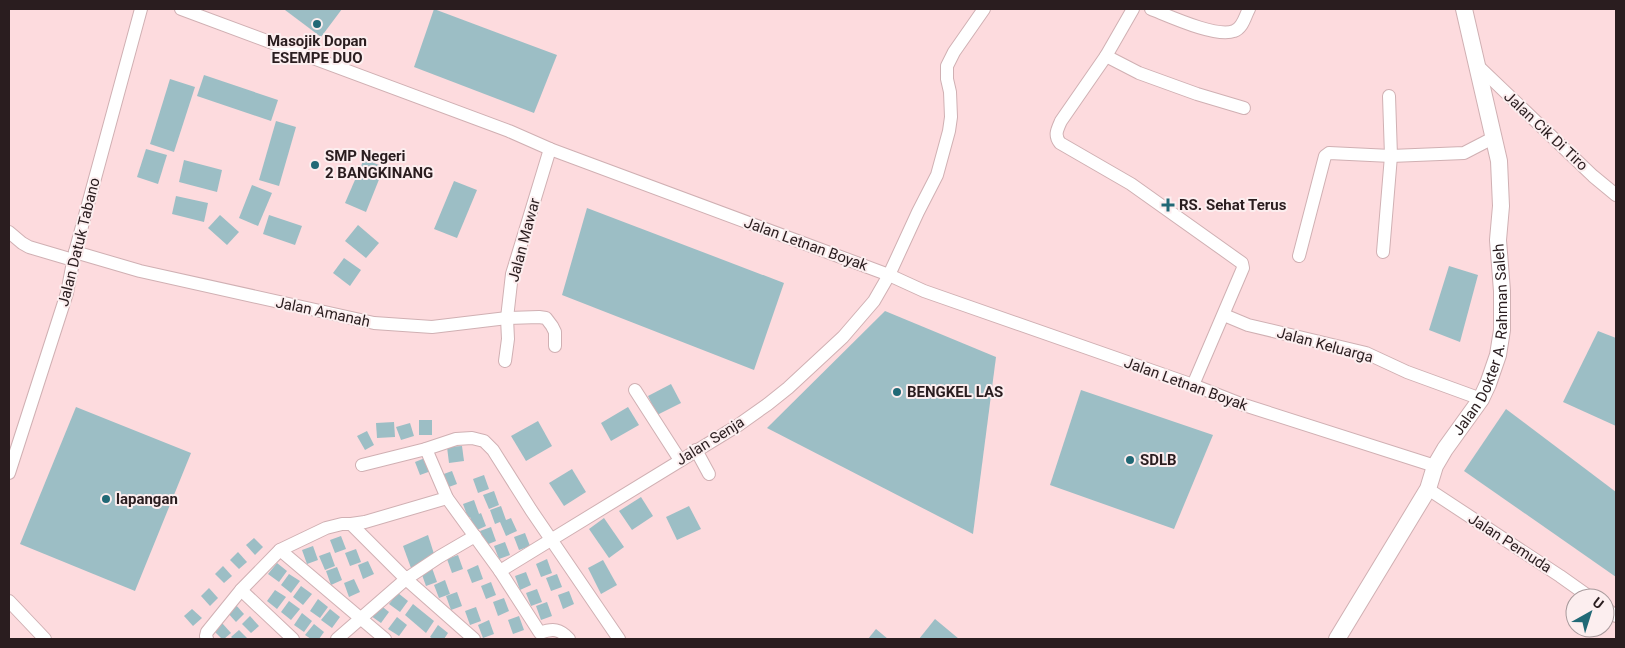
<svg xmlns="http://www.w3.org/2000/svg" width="1625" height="648" viewBox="0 0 1625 648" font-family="Roboto,sans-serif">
  <rect width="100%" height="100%" fill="#fddbde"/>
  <!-- building -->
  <g fill="#9cbec5">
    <polygon points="286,9 342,9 321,37 285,10"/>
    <polygon points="434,9 557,55 534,113 414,67"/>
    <polygon points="204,75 278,100 271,121 197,96"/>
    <polygon points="170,79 195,87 174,152 150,144"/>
    <polygon points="276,121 296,127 279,186 259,180"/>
    <polygon points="146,149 167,155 158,184 137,177"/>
    <polygon points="364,159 384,167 366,212 345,203"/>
    <polygon points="184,160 222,170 217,192 179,182"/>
    <polygon points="454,181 477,190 457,238 434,229"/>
    <polygon points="252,185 272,193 258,226 239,218"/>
    <polygon points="176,196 208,203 204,222 172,214"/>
    <polygon points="587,208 784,283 754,370 562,295"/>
    <polygon points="220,215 239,232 227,245 208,228"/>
    <polygon points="269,215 302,226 295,245 263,234"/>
    <polygon points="358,225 379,243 366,258 345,241"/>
    <polygon points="344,258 361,270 350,286 333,273"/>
    <polygon points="1449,266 1478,275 1460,342 1429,330"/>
    <polygon points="885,311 996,357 973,534 767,428"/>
    <polygon points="1598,331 1616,338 1616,426 1563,402"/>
    <polygon points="671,384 681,403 657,415 648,396"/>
    <polygon points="1081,390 1213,435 1174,529 1050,485"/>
    <polygon points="76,407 191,453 135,591 20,544"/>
    <polygon points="628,407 639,425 611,441 601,423"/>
    <polygon points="1506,409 1616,492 1616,577 1464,471"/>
    <rect x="419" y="420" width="13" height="15"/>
    <polygon points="538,421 552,446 526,461 511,436"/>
    <polygon points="394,422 395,437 377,438 376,423"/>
    <polygon points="410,423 414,436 401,440 396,427"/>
    <polygon points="367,431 374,445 365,450 357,436"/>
    <polygon points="462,446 464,461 449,463 447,447"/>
    <polygon points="425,458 431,471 420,475 415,462"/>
    <polygon points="572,469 586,492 564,506 549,483"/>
    <polygon points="452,471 457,484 446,488 441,475"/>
    <polygon points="484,475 489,489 478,493 473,479"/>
    <polygon points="494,491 499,505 489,509 483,495"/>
    <polygon points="641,497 653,516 632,530 619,511"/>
    <polygon points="474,500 479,514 481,513 486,526 475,531 470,517 468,518 463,504"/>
    <polygon points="501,506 506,520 511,518 517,531 506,536 500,522 495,524 490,510"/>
    <polygon points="689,506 701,529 677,540 666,517"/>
    <polygon points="604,518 624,547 609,558 589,529"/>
    <polygon points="491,527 496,541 486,545 480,531"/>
    <polygon points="525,533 530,546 519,550 514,537"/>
    <polygon points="428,535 435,557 411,568 403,546"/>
    <polygon points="341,536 346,549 335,553 330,540"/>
    <polygon points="254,538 263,547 255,555 246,545"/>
    <polygon points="505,542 510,555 499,559 494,546"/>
    <polygon points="313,546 318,560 307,564 302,550"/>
    <polygon points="356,549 361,562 350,566 345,553"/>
    <polygon points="238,552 247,562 239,569 230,560"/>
    <polygon points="330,552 335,566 325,570 319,556"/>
    <polygon points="458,555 463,569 452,573 447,559"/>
    <polygon points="547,559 552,573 541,577 536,564"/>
    <polygon points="603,560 617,585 601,594 588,568"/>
    <polygon points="368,561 374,574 363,579 358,565"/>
    <polygon points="277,563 287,571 279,582 268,574"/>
    <polygon points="478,565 483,579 472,583 467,570"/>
    <polygon points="223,566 232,576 224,583 215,574"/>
    <polygon points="337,567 342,580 331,585 326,571"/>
    <polygon points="432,568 437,582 426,586 421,572"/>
    <polygon points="526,572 531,585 520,590 515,576"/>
    <polygon points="289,574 300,581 291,593 281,585"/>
    <polygon points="557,574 562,587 551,591 546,578"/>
    <polygon points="354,579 360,592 349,597 344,583"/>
    <polygon points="445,580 450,594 439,598 434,585"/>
    <polygon points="491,582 496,595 486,599 481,586"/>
    <polygon points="301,586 312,594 303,605 293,597"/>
    <polygon points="209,588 218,598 210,606 201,596"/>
    <polygon points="537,589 542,602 531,606 526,593"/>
    <polygon points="275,590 286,597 277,609 267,601"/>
    <polygon points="569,591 574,604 563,609 558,595"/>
    <polygon points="457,592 462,606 451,610 446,596"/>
    <polygon points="398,593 408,601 400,612 389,604"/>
    <polygon points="504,598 509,611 498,616 493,602"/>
    <polygon points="318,599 328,607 320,618 310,611"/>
    <polygon points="289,601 300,609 291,620 281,612"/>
    <polygon points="547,602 552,616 541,620 536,606"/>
    <polygon points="235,604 244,614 236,622 227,612"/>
    <polygon points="379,604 389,612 381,623 371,616"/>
    <polygon points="413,604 434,621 426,633 405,615"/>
    <polygon points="476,607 481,621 470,625 465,611"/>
    <polygon points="192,609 202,618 193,626 184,616"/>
    <polygon points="330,609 340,617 332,628 321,620"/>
    <polygon points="302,613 312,621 304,632 294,625"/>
    <polygon points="250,616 259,626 251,633 242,624"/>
    <polygon points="519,616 524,630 513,634 508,620"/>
    <polygon points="397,617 407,625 399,636 388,629"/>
    <polygon points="935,619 959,639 919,639"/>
    <polygon points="489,620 494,634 483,638 478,625"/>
    <polygon points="222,623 231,633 224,639 222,639 214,631"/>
    <polygon points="314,624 324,632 319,639 311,639 305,635"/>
    <polygon points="438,625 448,633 444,639 433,639 430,637"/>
    <polygon points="876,629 888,639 868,639"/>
    <polygon points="239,630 248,639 233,639 231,637"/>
  </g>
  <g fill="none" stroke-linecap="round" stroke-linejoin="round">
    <defs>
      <g id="minor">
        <polyline points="181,9 509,131 550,149 889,275 924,291 1193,385 1241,404 1435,466"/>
        <path d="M1133,9L1106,56L1061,121C1057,130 1054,135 1060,143L1131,184L1242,263L1243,268L1193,385"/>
        <path d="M1151,9C1169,16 1216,38 1234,31C1243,28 1245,16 1249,9"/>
        <polyline points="1106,56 1139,73 1197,94 1244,108"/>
        <polyline points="1477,65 1593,176 1616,195"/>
        <polyline points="9,232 22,243 29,247 73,260"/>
        <polyline points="75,252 140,271 374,323 432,327 507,318 539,317 546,318 552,326 555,332 555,346"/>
        <polyline points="1383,252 1391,156 1389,96"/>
        <polyline points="1299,256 1325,156 1329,153 1391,156 1464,153 1493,138"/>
        <polyline points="1224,315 1248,325 1366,353 1407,372 1481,399"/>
        <polyline points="505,361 508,339 507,318 512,274 550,149"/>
        <polyline points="635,390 680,460"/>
        <path d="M426,449L447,498L500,571L540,633C553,628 560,629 569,639"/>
        <polyline points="696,450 709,474"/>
        <polyline points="362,465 426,449 456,439 472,438 484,441 493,450 531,510 619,639"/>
        <polyline points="9,473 67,293 75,252 141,9"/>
        <polyline points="1428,489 1560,576 1591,598"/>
        <polyline points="351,524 365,522 447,498"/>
        <polyline points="280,550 385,639"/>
        <polyline points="500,571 737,426 768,404 788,388 843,337 874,301 889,275 918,212 937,175 949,131 951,117 950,92 947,79 947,66 954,52 984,9"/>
        <polyline points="241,590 293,639"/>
        <polyline points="9,601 45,639"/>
        <polyline points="1605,608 1616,616"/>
        <polyline points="207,639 206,636 207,632 241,590 280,550 326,528 342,524 351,524 406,579 439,557 475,536"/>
        <polyline points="337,639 406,579 474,639"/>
      </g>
      <g id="major">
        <path id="s1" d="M1337,639L1428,489L1435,466L1445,449L1481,399L1488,384L1498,355L1502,330V291L1498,240L1501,206L1499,161L1464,9"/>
      </g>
    </defs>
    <!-- minor casing -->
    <use href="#minor" stroke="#d0b0b3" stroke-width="14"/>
    <!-- major casing -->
    <use href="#major" stroke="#d0b0b3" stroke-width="18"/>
    <!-- minor -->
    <use href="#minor" stroke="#fff" stroke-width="12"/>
    <!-- major -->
    <use href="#major" stroke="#fff" stroke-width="16"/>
  </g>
  <!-- markers -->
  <g fill="#216976" stroke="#fceeef" stroke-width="2">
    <circle cx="317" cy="24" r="5"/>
    <circle cx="315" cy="165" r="5"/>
    <path d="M1165.5 197.5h5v5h5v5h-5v5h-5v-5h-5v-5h5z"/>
    <circle cx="897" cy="392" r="5"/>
    <circle cx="1130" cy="460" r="5"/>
    <circle cx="106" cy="499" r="5"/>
  </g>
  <g text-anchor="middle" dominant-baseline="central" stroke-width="4" stroke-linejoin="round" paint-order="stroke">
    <!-- poi labels -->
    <g font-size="15" font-weight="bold" fill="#2a1d1f" stroke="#fceeef" text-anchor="start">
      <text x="317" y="41" text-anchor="middle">Masojik Dopan<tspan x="317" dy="17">ESEMPE DUO</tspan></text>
      <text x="325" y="156">SMP Negeri<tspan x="325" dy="17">2 BANGKINANG</tspan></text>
      <text x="1179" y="205">RS. Sehat Terus</text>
      <text x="907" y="392">BENGKEL LAS</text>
      <text x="1140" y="460">SDLB</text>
      <text x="116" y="499">lapangan</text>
    </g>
    <!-- street labels -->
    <g font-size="15" fill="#2a1d1f" stroke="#fceeef">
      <text transform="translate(1546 131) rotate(43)">Jalan Cik Di Tiro</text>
      <text transform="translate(524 240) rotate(-75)">Jalan Mawar</text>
      <text transform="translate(79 242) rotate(-76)">Jalan Datuk Tabano</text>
      <text transform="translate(806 244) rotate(20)">Jalan Letnan Boyak</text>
      <text transform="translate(323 312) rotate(12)">Jalan Amanah</text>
      <text stroke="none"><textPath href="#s1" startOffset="339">Jalan Dokter A. Rahman Saleh</textPath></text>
      <text transform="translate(1325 345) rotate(15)">Jalan Keluarga</text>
      <text transform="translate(1186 384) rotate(20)">Jalan Letnan Boyak</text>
      <text transform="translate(710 441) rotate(-32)">Jalan Senja</text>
      <text transform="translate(1510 543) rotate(33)">Jalan Pemuda</text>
    </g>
  </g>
  <!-- border -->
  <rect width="1625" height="648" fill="none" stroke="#2a1d1f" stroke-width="20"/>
  <!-- north arrow -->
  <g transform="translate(1590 613) rotate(39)"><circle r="24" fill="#fceeef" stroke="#a89a9c"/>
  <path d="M0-4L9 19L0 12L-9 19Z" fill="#216976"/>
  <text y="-8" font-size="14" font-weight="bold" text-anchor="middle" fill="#2a1d1f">U</text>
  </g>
</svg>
